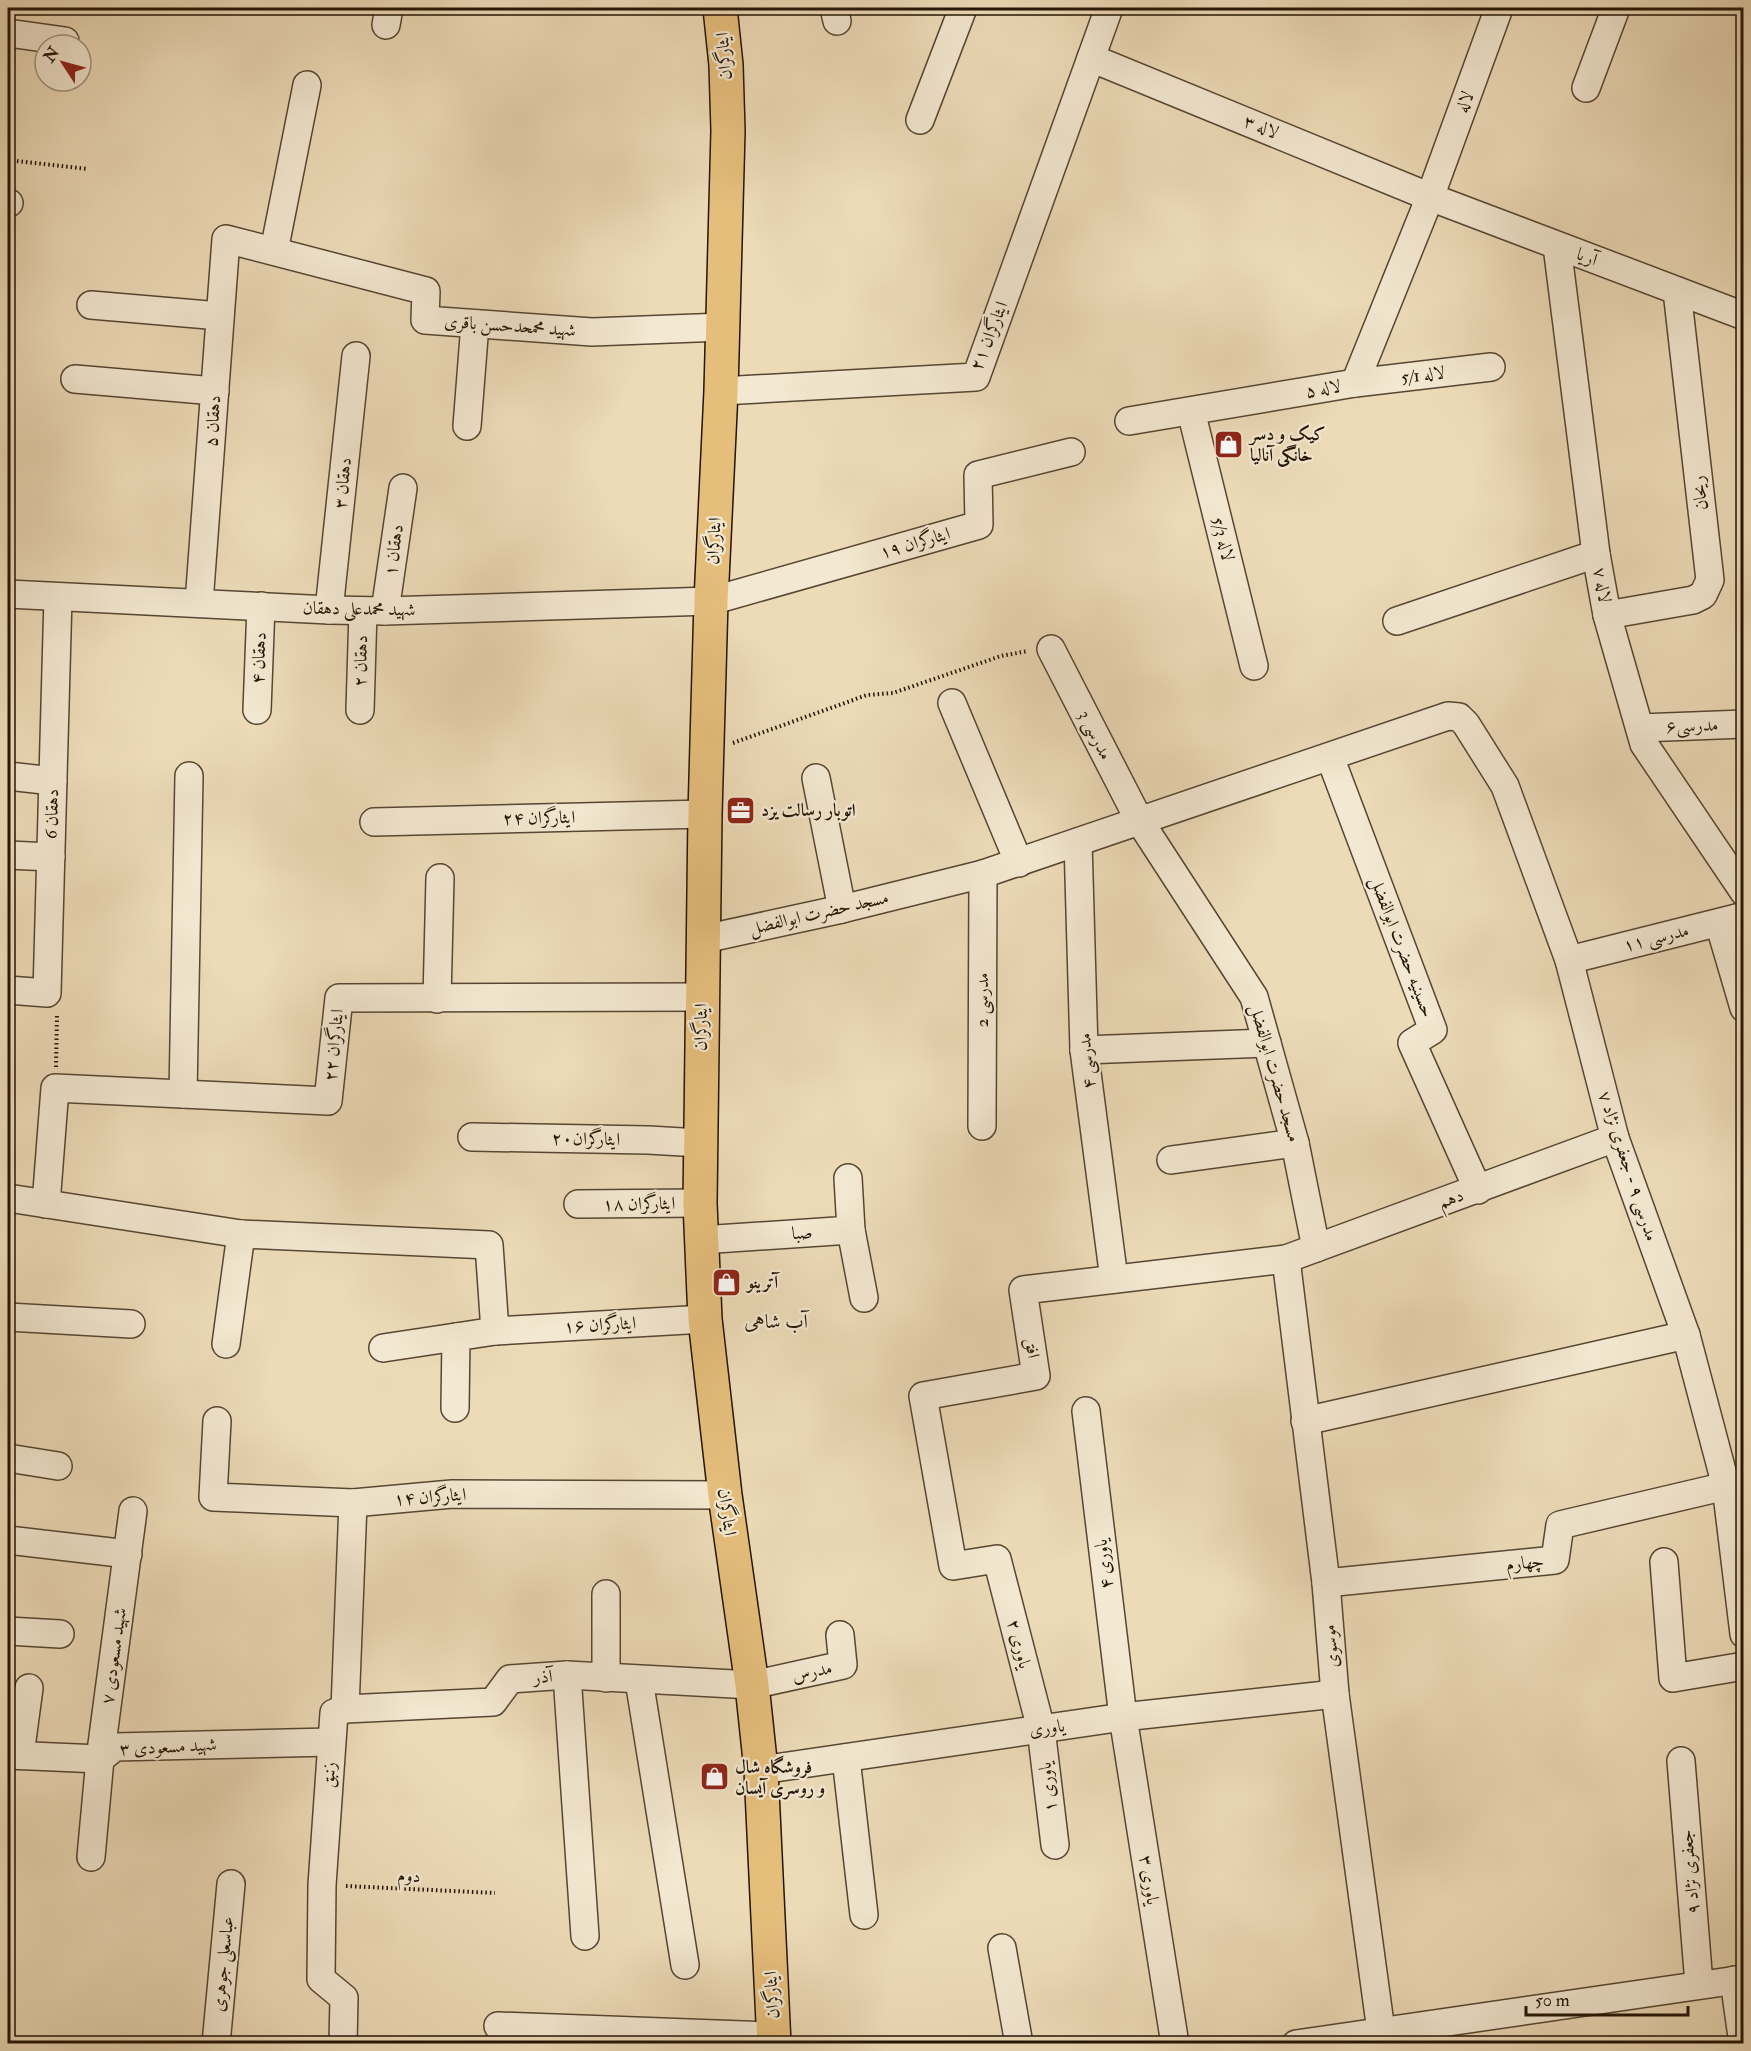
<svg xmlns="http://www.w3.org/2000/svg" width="1751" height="2051" viewBox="0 0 1751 2051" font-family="'IM FELL Double Pica',Amiri,serif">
  <rect width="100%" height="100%" fill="#eddbb8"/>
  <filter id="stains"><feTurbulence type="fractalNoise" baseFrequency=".00333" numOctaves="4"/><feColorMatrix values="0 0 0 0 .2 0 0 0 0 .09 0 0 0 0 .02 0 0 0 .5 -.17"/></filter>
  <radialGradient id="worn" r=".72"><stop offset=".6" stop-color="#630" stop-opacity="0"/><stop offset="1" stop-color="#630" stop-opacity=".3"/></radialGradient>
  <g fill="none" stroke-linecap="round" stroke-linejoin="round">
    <defs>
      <g id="minor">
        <polyline points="834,8 837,21"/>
        <polyline points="386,25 389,8"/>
        <polyline points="8,33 65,41"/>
        <polyline points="1091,58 1430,197 1744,316"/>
        <polyline points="1586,88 1616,8"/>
        <polyline points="920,120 963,8"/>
        <polyline points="8,203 9,203"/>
        <polyline points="1557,246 1596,554 1607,615 1644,744 1744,892"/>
        <polyline points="274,251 307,85"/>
        <polyline points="91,305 220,316"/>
        <polyline points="75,379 215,391"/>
        <polyline points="1355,383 1430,197 1499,8"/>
        <polyline points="721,391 976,377 1109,8"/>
        <polyline points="1191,411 1254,666"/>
        <polyline points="1129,421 1355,383 1491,367"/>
        <polyline points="467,426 475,324"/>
        <polyline points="8,594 329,610 385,611 711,601 979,525 978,475 1071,452"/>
        <polyline points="199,603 226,239 426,291 425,320 592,332 723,327"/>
        <polyline points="329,610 356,356"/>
        <polyline points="385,611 403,488"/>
        <polyline points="1607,615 1693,600 1703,595 1710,580 1677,291"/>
        <polyline points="1397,621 1596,554"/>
        <polyline points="1051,649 1139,820 1254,997 1295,1143 1316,1248"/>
        <polyline points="952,703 1019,863"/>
        <polyline points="257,710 261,606"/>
        <polyline points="360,710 363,611"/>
        <polyline points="1640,728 1744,724"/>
        <polyline points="1330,757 1433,1030 1412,1043 1478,1190"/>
        <polyline points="8,776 53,781"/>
        <polyline points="816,778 842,909"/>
        <polyline points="374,822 705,814"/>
        <polyline points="1078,842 1084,1050 1114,1279"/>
        <polyline points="8,855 51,857"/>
        <polyline points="1719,923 1744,1008"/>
        <polyline points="704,939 842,909 983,874 1448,716 1459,717 1466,724 1505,786 1569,960 1615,1138 1686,1335 1726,1486 1744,1634"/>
        <polyline points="1569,960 1744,916"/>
        <polyline points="8,990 47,993 58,597"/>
        <polyline points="437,999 440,878"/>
        <polyline points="1084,1050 1267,1043"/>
        <polyline points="183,1094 189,776"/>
        <polyline points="982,1126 983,874"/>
        <polyline points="472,1137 648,1140 700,1143"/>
        <polyline points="1171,1160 1295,1143"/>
        <polyline points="8,1198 241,1234 489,1245 495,1331"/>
        <polyline points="46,1204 55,1088 328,1101 339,998 702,997"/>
        <polyline points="578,1204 700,1203"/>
        <polyline points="851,1230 864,1298"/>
        <polyline points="701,1240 851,1230 848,1178"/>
        <polyline points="1286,1259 1326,1583 1335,1694 1381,2031"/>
        <polyline points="8,1317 131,1324"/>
        <polyline points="226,1344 241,1234"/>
        <polyline points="383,1348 456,1337"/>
        <polyline points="455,1408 456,1337 495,1331 705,1319"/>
        <polyline points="1086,1411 1123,1717 1175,2044"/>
        <polyline points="217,1421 213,1497 353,1503 452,1494 725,1495"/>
        <polyline points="1305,1421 1686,1335"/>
        <polyline points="8,1458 58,1466"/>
        <polyline points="8,1540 128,1554"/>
        <polyline points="1664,1562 1673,1678 1744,1666"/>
        <polyline points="1326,1583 1555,1560 1560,1525 1726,1486"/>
        <polyline points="606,1594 606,1678"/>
        <polyline points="8,1631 60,1634"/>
        <polyline points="567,1675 585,1936"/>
        <polyline points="639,1680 685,1965"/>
        <polyline points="345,1709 493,1702 510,1679 567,1675 752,1685 843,1665 840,1635"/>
        <polyline points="8,1755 100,1759 115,1747 331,1742"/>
        <polyline points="20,1755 29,1688"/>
        <polyline points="846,1758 864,1915"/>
        <polyline points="1681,1761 1699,1984"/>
        <polyline points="761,1770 1123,1717 1335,1694"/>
        <polyline points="1055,1845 1041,1729 997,1559 953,1566 923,1396 1036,1376 1023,1290 1286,1259 1615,1138"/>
        <polyline points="91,1857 100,1759 133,1511"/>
        <polyline points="1002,1948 1019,2044"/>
        <polyline points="1734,1980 1743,2044"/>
        <polyline points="498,2026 774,2036"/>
        <polyline points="216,2044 231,1884"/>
        <polyline points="343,2044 344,1998 321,1979 322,1885 334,1713 345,1709 353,1503"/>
        <polyline points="1296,2044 1744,1979"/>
      </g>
      <polyline id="major" points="720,8 726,65 728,131 721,391 711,601 705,814 700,1203 705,1319 725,1495 752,1685 761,1770 774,2044"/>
    </defs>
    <!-- minor casing -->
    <use href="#minor" stroke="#564632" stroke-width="30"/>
    <!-- major casing -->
    <use href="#major" stroke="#231505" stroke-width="36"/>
    <!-- path -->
    <g stroke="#231505" stroke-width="4" stroke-dasharray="1.5 3" stroke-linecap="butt">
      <polyline points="8,160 88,169"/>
      <polyline points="733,743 867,695 893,693 1001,656 1028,651"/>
      <polyline points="56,1067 57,1014"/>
      <polyline points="346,1886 495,1893"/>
    </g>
    <!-- minor -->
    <use href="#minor" stroke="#f3e8d1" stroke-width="27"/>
    <!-- major -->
    <use href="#major" stroke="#e6be7c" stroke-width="33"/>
  </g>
  <!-- icons -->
  <defs>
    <symbol id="shop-square" viewBox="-11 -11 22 22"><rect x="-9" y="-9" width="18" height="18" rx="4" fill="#8f2418" stroke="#f3e8d1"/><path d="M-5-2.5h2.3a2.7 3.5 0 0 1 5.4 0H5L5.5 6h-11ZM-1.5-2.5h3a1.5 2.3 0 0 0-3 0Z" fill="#fff"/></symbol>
    <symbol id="office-square" viewBox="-11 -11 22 22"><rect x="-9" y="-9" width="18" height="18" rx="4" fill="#8f2418" stroke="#f3e8d1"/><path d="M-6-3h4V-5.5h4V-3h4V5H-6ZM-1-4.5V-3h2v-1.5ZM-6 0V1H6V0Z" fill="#fff"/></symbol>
  </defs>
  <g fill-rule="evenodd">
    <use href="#shop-square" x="1212" y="428" width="33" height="33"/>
    <use href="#office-square" x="724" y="794" width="33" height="33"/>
    <use href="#shop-square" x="710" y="1266" width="33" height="33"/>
    <use href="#shop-square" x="698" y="1760" width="33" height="33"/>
  </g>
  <g text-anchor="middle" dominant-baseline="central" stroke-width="4.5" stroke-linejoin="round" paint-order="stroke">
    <!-- street labels -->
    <g font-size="18" fill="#231505" stroke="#f3e8d1">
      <text transform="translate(724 56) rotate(-94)">ایثارگران</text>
      <text transform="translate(1465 102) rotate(-70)">لاله</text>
      <text transform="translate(1261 127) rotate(22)">لاله ۳</text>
      <text transform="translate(1587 257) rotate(21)">آریا</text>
      <text transform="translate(510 326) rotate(4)">شهید محمحدحسن باقری</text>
      <text transform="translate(989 336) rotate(-68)">ایثارگران ۲۱</text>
      <text transform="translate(1423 375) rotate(-7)">لاله 5/1</text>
      <text transform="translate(1323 389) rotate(-10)">لاله ۵</text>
      <text transform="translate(213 421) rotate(-86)">دهقان ۵</text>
      <text transform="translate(343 483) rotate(-84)">دهقان ۳</text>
      <text transform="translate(1700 493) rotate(-97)">ریحان</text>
      <text transform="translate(1223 539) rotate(76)">لاله 5/3</text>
      <text transform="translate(714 541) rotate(-87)">ایثارگران</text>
      <text transform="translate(915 543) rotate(-16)">ایثارگران ۱‍۹</text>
      <text transform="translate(394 550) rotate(-82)">دهقان ۱</text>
      <text transform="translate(1602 585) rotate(80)">لاله ۷</text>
      <text transform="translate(359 609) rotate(1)">شهید محمدعلی دهقان</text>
      <text transform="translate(259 658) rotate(-87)">دهقان ۴</text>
      <text transform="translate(361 661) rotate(-88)">دهقان ۲</text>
      <text transform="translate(1692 726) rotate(-2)">مدرسی۶</text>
      <text transform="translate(1095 735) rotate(63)">مدرسی 3</text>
      <text transform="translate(52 814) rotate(-88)">دهقان 6</text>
      <text transform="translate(539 818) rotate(-1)">ایثارگران ۲۴</text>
      <text transform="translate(819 913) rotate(-13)">مسجد حضرت ابوالفضل</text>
      <text transform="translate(1656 938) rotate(-14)">مدرسی ۱۱</text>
      <text transform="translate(1402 947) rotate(69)">حسینیه حضرت ابوالفضل</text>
      <text transform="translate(982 1000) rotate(-90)">مدرسی 2</text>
      <text transform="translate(701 1027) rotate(-89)">ایثارگران</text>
      <text transform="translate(334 1045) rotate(-84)">ایثارگران ۲۲</text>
      <text transform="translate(1087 1061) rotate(-95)">مدرسی ۴</text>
      <text transform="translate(1275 1073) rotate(74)">مسجد حضرت ابوالفضل</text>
      <text transform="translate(586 1139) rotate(1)">۲۰ایثارگران</text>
      <text transform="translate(1628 1166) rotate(72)">مدرسی ۹ - جعفری نژاد ۷</text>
      <text transform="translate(1451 1199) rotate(-20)">دهم</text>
      <text transform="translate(639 1204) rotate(-1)">ایثارگران ۱۸</text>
      <text transform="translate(802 1233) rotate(-4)">صبا</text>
      <text transform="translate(600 1325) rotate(-3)">ایثارگران ۱۶</text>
      <text transform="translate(1032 1348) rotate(81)">افق</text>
      <text transform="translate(430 1497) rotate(-4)">ایثارگران ۱۴</text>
      <text transform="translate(727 1512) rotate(82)">ایثارگران</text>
      <text transform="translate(1525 1563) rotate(-6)">چهارم</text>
      <text transform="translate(1104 1564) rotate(-97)">یاوری ۴</text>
      <text transform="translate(1019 1644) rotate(76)">یاوری ۲</text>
      <text transform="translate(1331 1646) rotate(-95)">موسوی</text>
      <text transform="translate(114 1656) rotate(-82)">شهید مسعودی ۷</text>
      <text transform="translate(812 1672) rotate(-13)">مدرس</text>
      <text transform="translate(543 1677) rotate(-4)">آذر</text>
      <text transform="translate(1047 1728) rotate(-8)">یاوری</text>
      <text transform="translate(168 1747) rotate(-3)">شهید مسعودی ۳</text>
      <text transform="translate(329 1775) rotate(-87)">زنبق</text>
      <text transform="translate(1048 1787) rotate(-97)">یاوری ۱</text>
      <text transform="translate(1690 1872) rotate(-95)">جعفری نژاد ۹</text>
      <text transform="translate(409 1876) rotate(3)">دوم</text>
      <text transform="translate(1149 1880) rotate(81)">یاوری ۳</text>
      <text transform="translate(223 1964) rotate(-84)">عباسعلی جوهری</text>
      <text transform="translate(772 1995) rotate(-93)">ایثارگران</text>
    </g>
    <!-- poi labels -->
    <g font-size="18" font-weight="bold" fill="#231505" stroke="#f3e8d1" text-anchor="start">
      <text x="1250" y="434">کیک و دسر<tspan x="1250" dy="21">خانگی آنالیا</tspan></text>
      <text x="761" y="810">اتوبار رسالت یزد</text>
      <text x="747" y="1282">آترینو</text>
      <text x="735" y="1767">فروشگاه شال<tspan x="735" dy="21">و روسری آیسان</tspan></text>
    </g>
    <!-- neighbourhood labels -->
    <g font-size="20" fill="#231505" stroke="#f3e8d1">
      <text x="776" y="1321">آب شاهی</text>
    </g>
  </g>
  <!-- margin -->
  <rect width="1751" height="2051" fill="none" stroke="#eddbb8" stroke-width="30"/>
  <rect x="9" y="9" width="1733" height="2033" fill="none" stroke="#231505" stroke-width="3"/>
  <rect x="15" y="15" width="1721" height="2021" fill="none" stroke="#231505" stroke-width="1.5"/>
  <!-- north arrow -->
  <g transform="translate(63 63) rotate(306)"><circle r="28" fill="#f3e8d1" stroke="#a0947f" stroke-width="1.5"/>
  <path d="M0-4.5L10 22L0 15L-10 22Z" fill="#8f2418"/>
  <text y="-9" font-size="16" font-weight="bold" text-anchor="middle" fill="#231505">N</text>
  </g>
  <!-- scale -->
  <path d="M1526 2006v9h162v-9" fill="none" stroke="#231505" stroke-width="3"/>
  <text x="1535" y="2006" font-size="18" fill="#231505" stroke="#f3e8d1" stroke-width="4.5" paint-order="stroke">50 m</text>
  <rect width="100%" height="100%" filter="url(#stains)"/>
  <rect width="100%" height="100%" fill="url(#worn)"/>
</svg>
